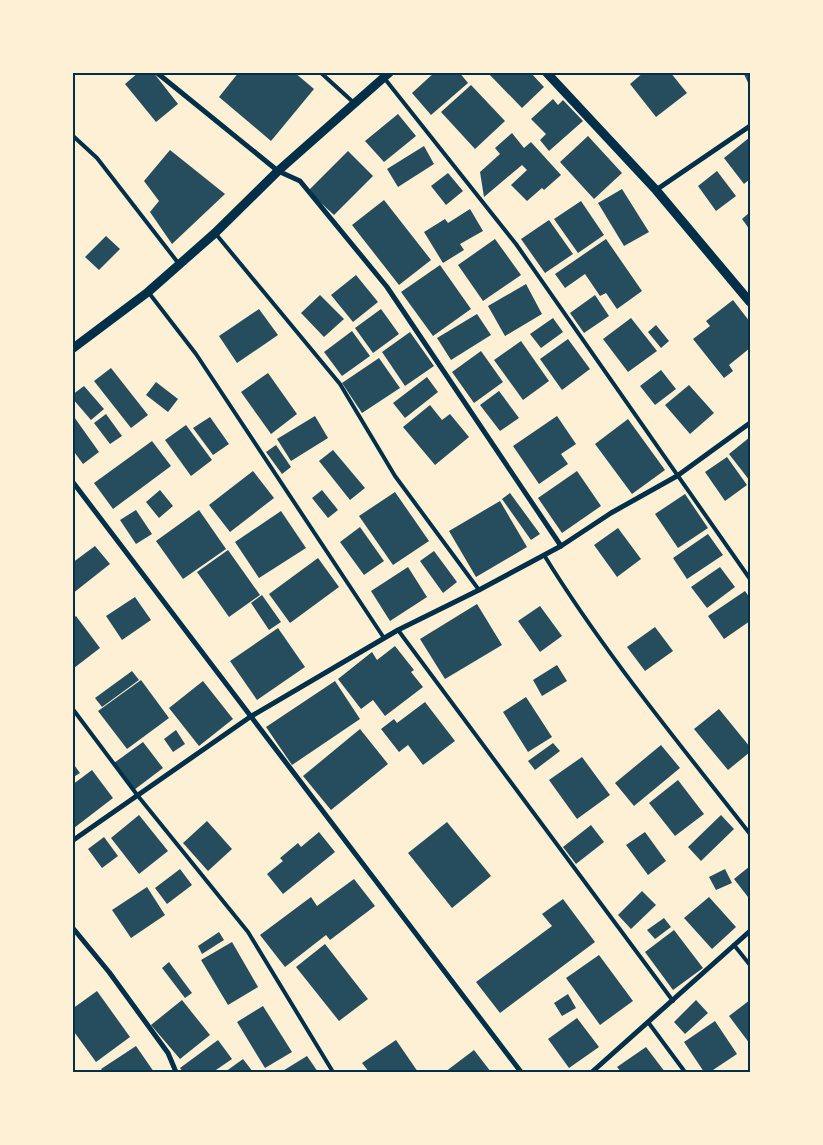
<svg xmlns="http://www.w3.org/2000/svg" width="823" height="1145" viewBox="0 0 823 1145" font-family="'Roboto Condensed',sans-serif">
  <rect width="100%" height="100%" fill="#fdf0d5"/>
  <!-- building -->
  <g fill="#264d5e">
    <polygon points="139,72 153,72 178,104 156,122 125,84"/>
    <polygon points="239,72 294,72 314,89 271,141 219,97"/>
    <polygon points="435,72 459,72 468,83 431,115 412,93"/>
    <polygon points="487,72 530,72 544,87 522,108"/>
    <polygon points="644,72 670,72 687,93 656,117 630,84"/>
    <polygon points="743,72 750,72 750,87"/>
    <polygon points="471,85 505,121 475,149 441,112"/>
    <polygon points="553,99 558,105 563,100 583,121 549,151 540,140 546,134 531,119"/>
    <polygon points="398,114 416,136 384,162 365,141"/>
    <polygon points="512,133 524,148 531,142 561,175 544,190 542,188 527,201 511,185 527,170 522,165 484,197 480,172 500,154 495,148"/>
    <polygon points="588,136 622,173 594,199 560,162"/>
    <polygon points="750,137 750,179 744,184 724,158"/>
    <polygon points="424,146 434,164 398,187 387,169"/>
    <polygon points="170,150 225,194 172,244 150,212 159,201 144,181"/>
    <polygon points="348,151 373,176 334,215 308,191"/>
    <polygon points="717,171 736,196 716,211 698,186"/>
    <polygon points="448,173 463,191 446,205 431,186"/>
    <polygon points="622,189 649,232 624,246 598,203"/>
    <polygon points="384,200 431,260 399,285 352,225"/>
    <polygon points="581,201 604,235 578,253 554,219"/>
    <polygon points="470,209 483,231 460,244 464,250 443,263 424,232 445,219 448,223"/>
    <polygon points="750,212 750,230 742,219"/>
    <polygon points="549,220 573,254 545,273 521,239"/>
    <polygon points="106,236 120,249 99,270 85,257"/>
    <polygon points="495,239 521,275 483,301 458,265"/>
    <polygon points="606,239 642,291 617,309 606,293 600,296 585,274 565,288 555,274"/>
    <polygon points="440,265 471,309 433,336 401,292"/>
    <polygon points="356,275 378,302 353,322 331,295"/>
    <polygon points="526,284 542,314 505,336 488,306"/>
    <polygon points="320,295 344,319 324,337 301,313"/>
    <polygon points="595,295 609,316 584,333 570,313"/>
    <polygon points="733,300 750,322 750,348 729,365 733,371 724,378 693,339 710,326 706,321"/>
    <polygon points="259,309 278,335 237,363 219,336"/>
    <polygon points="381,309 399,334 373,353 355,328"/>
    <polygon points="477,314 491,335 451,360 437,338"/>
    <polygon points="553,318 563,332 541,348 530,334"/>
    <polygon points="631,318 657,351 628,372 603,339"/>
    <polygon points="656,325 669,341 661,348 648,332"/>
    <polygon points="352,331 370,356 342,376 324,352"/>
    <polygon points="410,332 434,366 405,386 382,352"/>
    <polygon points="568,339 590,369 562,390 540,359"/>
    <polygon points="521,341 549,381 523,400 494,360"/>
    <polygon points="481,351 503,382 474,403 452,372"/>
    <polygon points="379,358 400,388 362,413 342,383"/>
    <polygon points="111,368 148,415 131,428 94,381"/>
    <polygon points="661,370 676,389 655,405 640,386"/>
    <polygon points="268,373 297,414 271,434 241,392"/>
    <polygon points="427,377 438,392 405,418 393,403"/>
    <polygon points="156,382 178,399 168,412 146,395"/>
    <polygon points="689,385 714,413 690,434 665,405"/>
    <polygon points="84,386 104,409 91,420 72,398 72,395"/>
    <polygon points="499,391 519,418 500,431 480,405"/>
    <polygon points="430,405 442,420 450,414 469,437 435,465 403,427"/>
    <polygon points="72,414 99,452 83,464 72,449"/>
    <polygon points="106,414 122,436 110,444 94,423"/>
    <polygon points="315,416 328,438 291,461 277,439"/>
    <polygon points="557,416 576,444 561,454 568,464 539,484 513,446"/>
    <polygon points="210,417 229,444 213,455 193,428"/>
    <polygon points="628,419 665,470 632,494 595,444"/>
    <polygon points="186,425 212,460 191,476 165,440"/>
    <polygon points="750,437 750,481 729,454"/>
    <polygon points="152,441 171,466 113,509 94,483"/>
    <polygon points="276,445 291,467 282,474 266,452"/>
    <polygon points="333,450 365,488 350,500 319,461"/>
    <polygon points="727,457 747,485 725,501 705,472"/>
    <polygon points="253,471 274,498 230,532 209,505"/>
    <polygon points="577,471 601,506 562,533 538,498"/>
    <polygon points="160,490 173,506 159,518 146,502"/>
    <polygon points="322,490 338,510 328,518 312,498"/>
    <polygon points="395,492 429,541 393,565 359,516"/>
    <polygon points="510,493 540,534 531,540 502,499"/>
    <polygon points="685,494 708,528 678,548 655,514"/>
    <polygon points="500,501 527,547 476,577 449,531"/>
    <polygon points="136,510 152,534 136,544 120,520"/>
    <polygon points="199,510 226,549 183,579 156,541"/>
    <polygon points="281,511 306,548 259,578 235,542"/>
    <polygon points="360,527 384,561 364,575 340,542"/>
    <polygon points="618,528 641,559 617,577 594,545"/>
    <polygon points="708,534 723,555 687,579 673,558"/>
    <polygon points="95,546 110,564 72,594 72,563"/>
    <polygon points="228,550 260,595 229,617 197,572"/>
    <polygon points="434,551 457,582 443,593 420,561"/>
    <polygon points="318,558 339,587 290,623 269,594"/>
    <polygon points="408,567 427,597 390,621 371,591"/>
    <polygon points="720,567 735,587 707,608 691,587"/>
    <polygon points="745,591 750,598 750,621 724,639 708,616"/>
    <polygon points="262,595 281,622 269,630 251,603"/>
    <polygon points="135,597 151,620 122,640 106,616"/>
    <polygon points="477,604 502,645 445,679 420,639"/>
    <polygon points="540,606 562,636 540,652 518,621"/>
    <polygon points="76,616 100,648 74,668 72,619"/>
    <polygon points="655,627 673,651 645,671 627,647"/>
    <polygon points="278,628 305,667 257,700 230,661"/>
    <polygon points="395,646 414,670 411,672 423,687 385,716 373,700 361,709 338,679 372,652 377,660"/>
    <polygon points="557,665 567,681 542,696 533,680"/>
    <polygon points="132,671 139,680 102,707 95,698"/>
    <polygon points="141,680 169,718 127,749 98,711"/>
    <polygon points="203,681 233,719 199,746 169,708"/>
    <polygon points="335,681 360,719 292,765 266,727"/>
    <polygon points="526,697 552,737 528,752 503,712"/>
    <polygon points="425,702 455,741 423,765 408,745 399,752 381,729 394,719 397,723"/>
    <polygon points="719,709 750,747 750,752 728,770 694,729"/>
    <polygon points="360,729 388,764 331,810 303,776"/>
    <polygon points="176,730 185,744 173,752 164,739"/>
    <polygon points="143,742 163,768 134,790 114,763"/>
    <polygon points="553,743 560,751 535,770 528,761"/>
    <polygon points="661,745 680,768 634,806 615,783"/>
    <polygon points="582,757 610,795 577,819 549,780"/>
    <polygon points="72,762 80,773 72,778"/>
    <polygon points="92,770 113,798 74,828 72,825 72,785"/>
    <polygon points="678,780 704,814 675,836 649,803"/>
    <polygon points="139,815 168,851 139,874 111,838"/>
    <polygon points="721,815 734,829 701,861 688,847"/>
    <polygon points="207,821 232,849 208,871 183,843"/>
    <polygon points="447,822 491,876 452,908 408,853"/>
    <polygon points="591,825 604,842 576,864 563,847"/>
    <polygon points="319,832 335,852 283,894 267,874 283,861 280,858 298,843 301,847"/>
    <polygon points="645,832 666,861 648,875 626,845"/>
    <polygon points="104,837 118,856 102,868 88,849"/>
    <polygon points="750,866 750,895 748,897 734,879"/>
    <polygon points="180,869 192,885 167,904 155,888"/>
    <polygon points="725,869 732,883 716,890 709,877"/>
    <polygon points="354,879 375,906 330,940 326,935 285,967 260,935 311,897 317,906"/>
    <polygon points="147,887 165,915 131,938 112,910"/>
    <polygon points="642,891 656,905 631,929 618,915"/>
    <polygon points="709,897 736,927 712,949 684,918"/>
    <polygon points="563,899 595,942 500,1013 476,982 552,926 542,914"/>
    <polygon points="664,918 671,927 655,939 647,930"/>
    <polygon points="674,930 703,968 673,990 645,952"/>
    <polygon points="219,932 224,940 202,954 198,946"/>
    <polygon points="232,942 258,987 228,1005 201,960"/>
    <polygon points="325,944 368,999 339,1021 296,967"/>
    <polygon points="599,955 633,1001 600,1025 566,978"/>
    <polygon points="169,962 192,993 185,998 162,968"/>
    <polygon points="97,991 130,1037 96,1062 72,1029 72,1009"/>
    <polygon points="568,994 576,1008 562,1016 554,1003"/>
    <polygon points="182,1000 210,1035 180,1059 151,1025"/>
    <polygon points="696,1000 708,1013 685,1034 674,1022"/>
    <polygon points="750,1000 750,1044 729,1016"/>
    <polygon points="263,1006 292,1052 265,1068 237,1022"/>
    <polygon points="577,1018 599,1047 569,1068 548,1039"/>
    <polygon points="715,1021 737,1054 710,1072 704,1072 684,1042"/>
    <polygon points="218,1040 232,1059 213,1072 183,1072 180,1068"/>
    <polygon points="396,1040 418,1072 369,1072 362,1063"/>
    <polygon points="136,1046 154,1072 104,1072 101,1069"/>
    <polygon points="646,1047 665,1072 621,1072 617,1067"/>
    <polygon points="474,1050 491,1072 445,1072"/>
    <polygon points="307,1056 318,1072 281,1072"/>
    <polygon points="243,1059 253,1072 225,1072"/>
  </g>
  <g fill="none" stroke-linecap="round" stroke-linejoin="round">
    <!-- service -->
    <g stroke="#003049" stroke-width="4">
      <polyline points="320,72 353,102"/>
      <polyline points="385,79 516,244 750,579"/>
      <polyline points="72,135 97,158 179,264"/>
      <polyline points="215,233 340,384 395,476 479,590"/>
      <polyline points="149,293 196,354 384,638"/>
      <path d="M544,555C605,654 679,743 750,834"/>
      <polyline points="398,630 673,1001"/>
      <polyline points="72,708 138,796 248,932 333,1072"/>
      <polyline points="734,945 750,965"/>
      <polyline points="648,1022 685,1072"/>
    </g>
    <!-- minor -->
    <g stroke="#003049" stroke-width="5">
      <polyline points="156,72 278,171 300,181 387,287 561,546"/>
      <polyline points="656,190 750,126"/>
      <polyline points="72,481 521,1072"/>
      <polyline points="72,841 250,717 398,630 479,590 561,546 611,513 677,476 750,423"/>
      <polyline points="72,927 109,972 168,1053 176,1072"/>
      <polyline points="592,1072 750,931"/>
    </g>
    <!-- tertiary -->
    <g stroke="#003049" stroke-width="9">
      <polyline points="546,72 656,190 750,302"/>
      <polyline points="72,349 148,292 215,233 278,171 390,72"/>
    </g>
  </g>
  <!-- border -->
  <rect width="823" height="1145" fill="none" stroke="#fdf0d5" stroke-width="148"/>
  <rect x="74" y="74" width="675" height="997" fill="none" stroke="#003049" stroke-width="2"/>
</svg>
